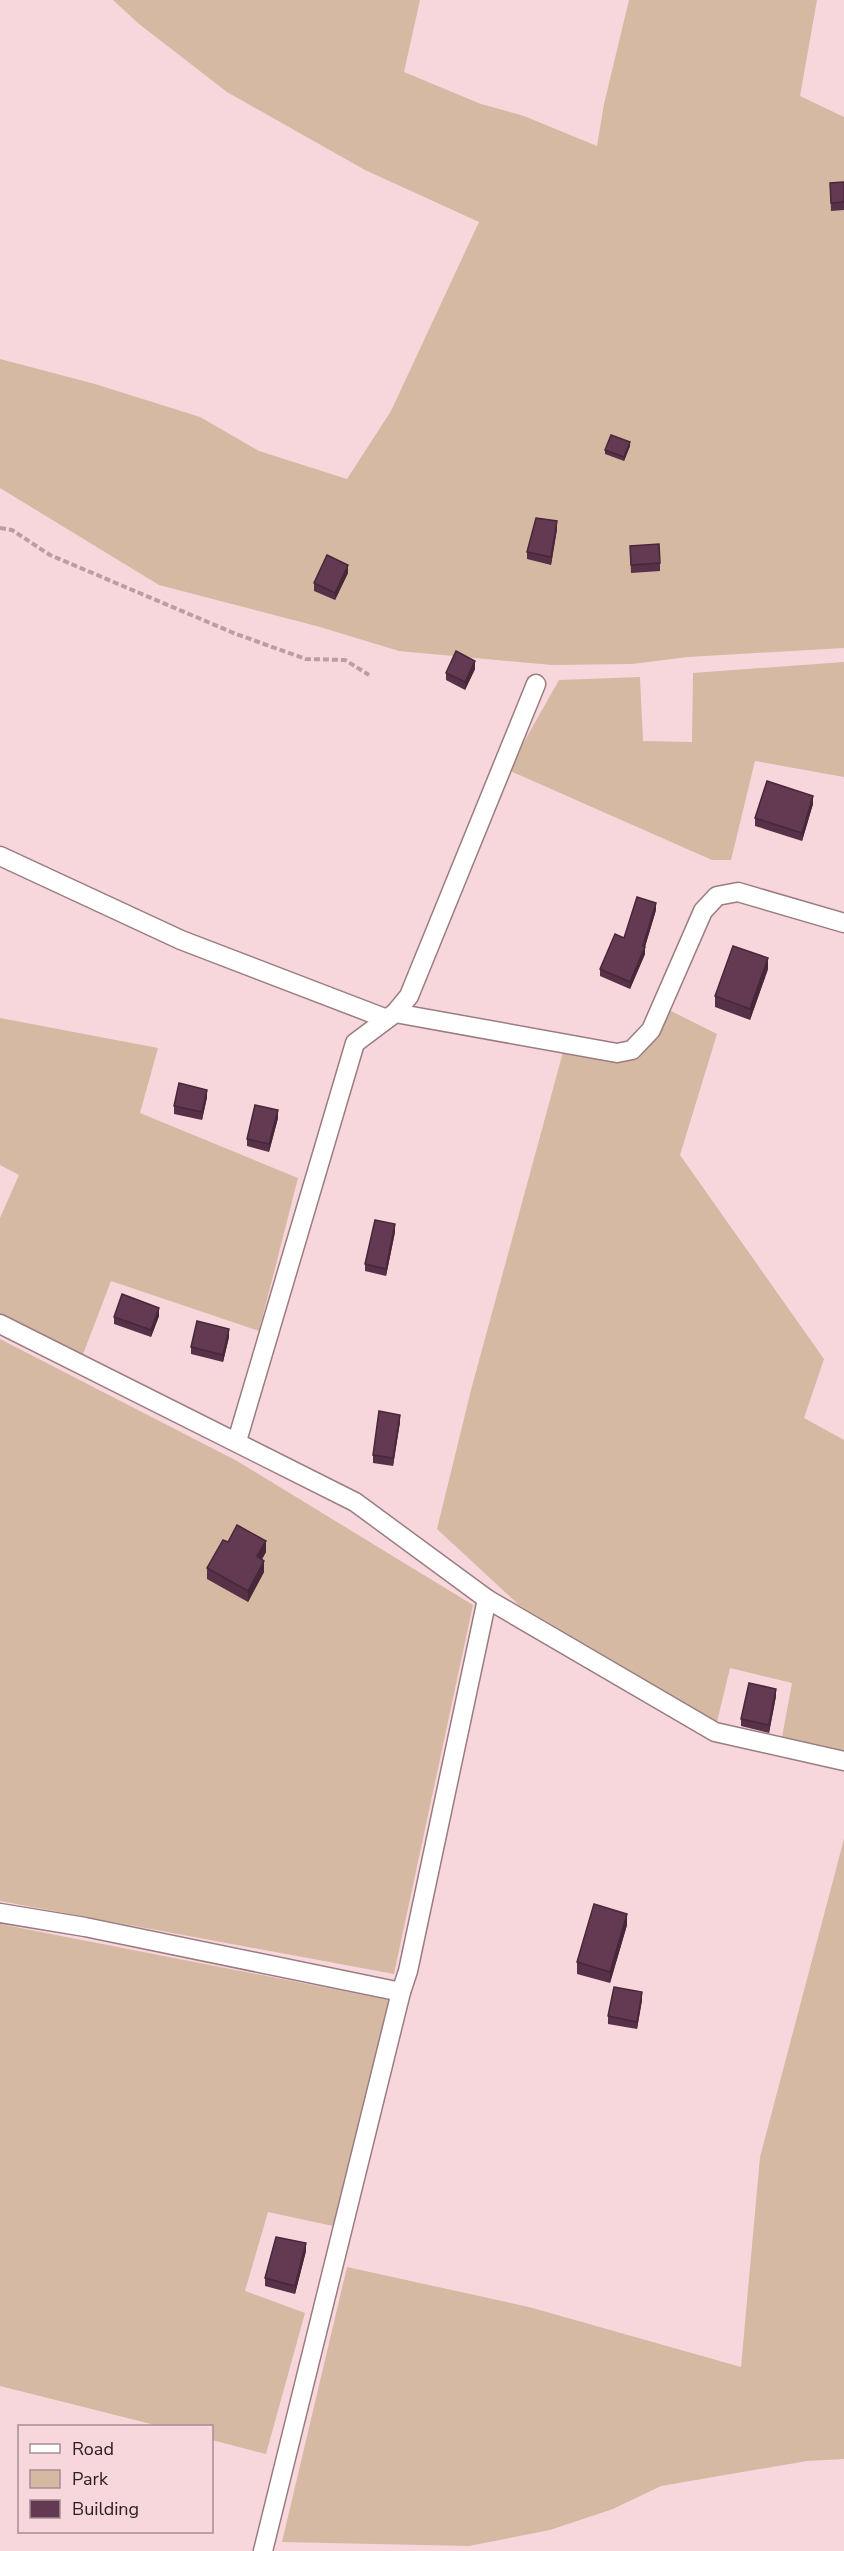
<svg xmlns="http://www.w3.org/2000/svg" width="844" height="2551" viewBox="0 0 844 2551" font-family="'Nunito Sans',sans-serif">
  <rect width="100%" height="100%" fill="#f7d7db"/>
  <!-- green -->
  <g fill="#d5b9a3">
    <polygon points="113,0 420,0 404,72 481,104 524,116 597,146 604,104 629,0 817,0 800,96 844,117 844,648 688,657 632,664 552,665 399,651 320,627 159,585 0,488 0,359 95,384 200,417 259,451 347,479 391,411 479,222 365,170 227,92 139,24"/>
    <polygon points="844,662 844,777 755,761 731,860 712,860 508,770 559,680 640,677 643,741 692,742 693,673"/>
    <polygon points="667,1009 717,1034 680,1155 824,1359 804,1418 844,1440 844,1753 782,1737 792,1683 730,1668 717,1722 519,1605 437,1529 471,1390 563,1052 616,1060 639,1058 657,1033"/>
    <polygon points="0,1018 158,1048 140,1113 298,1178 259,1331 111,1281 82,1357 0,1316 0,1218 19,1175 0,1165"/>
    <polygon points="0,1339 237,1461 473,1605 394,1974 0,1901"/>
    <polygon points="844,1839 844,2459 807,2461 661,2486 613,2509 550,2530 469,2546 282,2542 347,2267 529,2307 741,2367 760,2157"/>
    <polygon points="0,1924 389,2000 333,2226 268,2212 245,2291 305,2313 266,2454 212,2440 212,2426 159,2426 0,2386"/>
  </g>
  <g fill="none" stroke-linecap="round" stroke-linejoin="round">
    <defs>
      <g id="street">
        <polyline points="0,856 181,940 387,1019"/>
        <polyline points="395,1013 409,996 536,684"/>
        <polyline points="0,1324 355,1502 487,1599 715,1732 844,1761"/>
        <polyline points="237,1441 355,1043 395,1013 617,1053 632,1050 651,1030 703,911 717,896 738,892 844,923"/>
        <polyline points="0,1913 85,1927 401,1992"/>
        <polyline points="263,2551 401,1992 408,1971 487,1599"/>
      </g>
    </defs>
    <!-- street casing -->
    <use href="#street" stroke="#9a7d80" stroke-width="21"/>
    <!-- path -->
    <polyline stroke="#b99fa3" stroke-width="4" stroke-dasharray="6 3" stroke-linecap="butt" points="0,528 12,530 50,555 236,634 306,659 345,660 369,675"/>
    <!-- street -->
    <use href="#street" stroke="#fff" stroke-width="18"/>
  </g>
  <!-- wall -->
  <g fill="#563147">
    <polygon points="844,182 844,210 831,211 830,183"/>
    <polygon points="630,446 624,461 605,454 605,450"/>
    <polygon points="557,529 551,565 527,559 527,552"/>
    <polygon points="630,546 660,563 660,571 631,573"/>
    <polygon points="348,573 335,600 314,591 314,583"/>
    <polygon points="475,669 465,690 446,680 446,673"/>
    <polygon points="813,804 802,841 755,826 755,818"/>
    <polygon points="656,910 645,947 645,954 630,989 600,976 600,969 624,938"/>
    <polygon points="768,969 750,1020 715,1007 715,996"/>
    <polygon points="207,1097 202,1120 174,1114 174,1106"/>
    <polygon points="278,1118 269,1152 247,1146 247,1139"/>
    <polygon points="395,1232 386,1276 365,1271 365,1264"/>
    <polygon points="159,1316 151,1337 114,1324 114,1317"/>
    <polygon points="229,1337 223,1362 191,1354 191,1347"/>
    <polygon points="400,1422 393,1466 373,1463 373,1455"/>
    <polygon points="228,1542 266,1552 262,1559 264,1572 248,1602 207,1579 207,1568"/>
    <polygon points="776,1696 769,1733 741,1726 741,1719"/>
    <polygon points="627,1925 610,1983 577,1974 577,1962"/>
    <polygon points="642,2000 637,2029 608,2024 608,2016"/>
    <polygon points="306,2251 295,2294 265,2286 265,2278"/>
  </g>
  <!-- shaded-wall -->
  <g fill="#462839">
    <polygon points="630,442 630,446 624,461 624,457"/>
    <polygon points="557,521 557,529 551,565 551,557"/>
    <polygon points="348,565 348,573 335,600 335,593"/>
    <polygon points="475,661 475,669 465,690 465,682"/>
    <polygon points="813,796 813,804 802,841 802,833"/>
    <polygon points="656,903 656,910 643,953 643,946"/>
    <polygon points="645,947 645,954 630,989 630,982"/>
    <polygon points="768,958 768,969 750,1020 750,1009"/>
    <polygon points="207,1090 207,1097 202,1120 202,1112"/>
    <polygon points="278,1110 278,1118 269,1152 269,1144"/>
    <polygon points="395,1224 395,1232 386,1276 386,1269"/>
    <polygon points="159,1308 159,1316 151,1337 151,1330"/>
    <polygon points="229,1329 229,1337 223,1362 223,1355"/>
    <polygon points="400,1415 400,1422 393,1466 393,1458"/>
    <polygon points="266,1541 266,1552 257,1568 257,1556"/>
    <polygon points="264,1561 264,1572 248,1602 248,1591"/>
    <polygon points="776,1689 776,1696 769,1733 769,1725"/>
    <polygon points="627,1914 627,1925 610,1983 610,1972"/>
    <polygon points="642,1992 642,2000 637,2029 637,2022"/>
    <polygon points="306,2243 306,2251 295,2294 295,2286"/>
  </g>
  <!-- building -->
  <g fill="#643952" stroke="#462839" stroke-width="1.5">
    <polygon points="844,182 844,202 831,203 830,183"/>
    <polygon points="611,435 630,442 624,457 605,450"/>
    <polygon points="536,518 557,521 551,557 527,552"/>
    <polygon points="659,544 660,563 631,565 630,546"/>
    <polygon points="327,555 348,565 335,593 314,583"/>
    <polygon points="456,651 475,661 465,682 446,673"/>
    <polygon points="767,781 813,796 802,833 755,818"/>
    <polygon points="637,897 656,903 643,946 645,947 630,982 600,969 615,934 624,938"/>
    <polygon points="733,946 768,958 750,1009 715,996"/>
    <polygon points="179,1083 207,1090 202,1112 174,1106"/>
    <polygon points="255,1105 278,1110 269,1144 247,1139"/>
    <polygon points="375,1220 395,1224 386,1269 365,1264"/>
    <polygon points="122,1294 159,1308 151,1330 114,1317"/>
    <polygon points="197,1321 229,1329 223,1355 191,1347"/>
    <polygon points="379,1411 400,1415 393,1458 373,1455"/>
    <polygon points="237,1525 266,1541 257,1556 264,1561 248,1591 207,1568 223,1540 228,1542"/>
    <polygon points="749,1683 776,1689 769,1725 741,1719"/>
    <polygon points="594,1904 627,1914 610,1972 577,1962"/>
    <polygon points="614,1987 642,1992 637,2022 608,2016"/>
    <polygon points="276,2237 306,2243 295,2286 265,2278"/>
  </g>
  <!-- legend -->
  <rect x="18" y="2425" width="195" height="108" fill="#f7d7db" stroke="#a68e91" stroke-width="1.5"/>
  <rect x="30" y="2444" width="30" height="9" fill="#ffffff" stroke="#a68e91" stroke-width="1.5"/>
  <text x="72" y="2455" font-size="18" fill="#2c2022">Road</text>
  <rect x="30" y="2470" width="30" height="18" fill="#d5b9a3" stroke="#a68e91" stroke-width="1.5"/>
  <text x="72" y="2485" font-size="18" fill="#2c2022">Park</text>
  <rect x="30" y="2500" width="30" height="18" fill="#643952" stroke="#a68e91" stroke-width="1.5"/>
  <text x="72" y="2515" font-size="18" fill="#2c2022">Building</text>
</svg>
